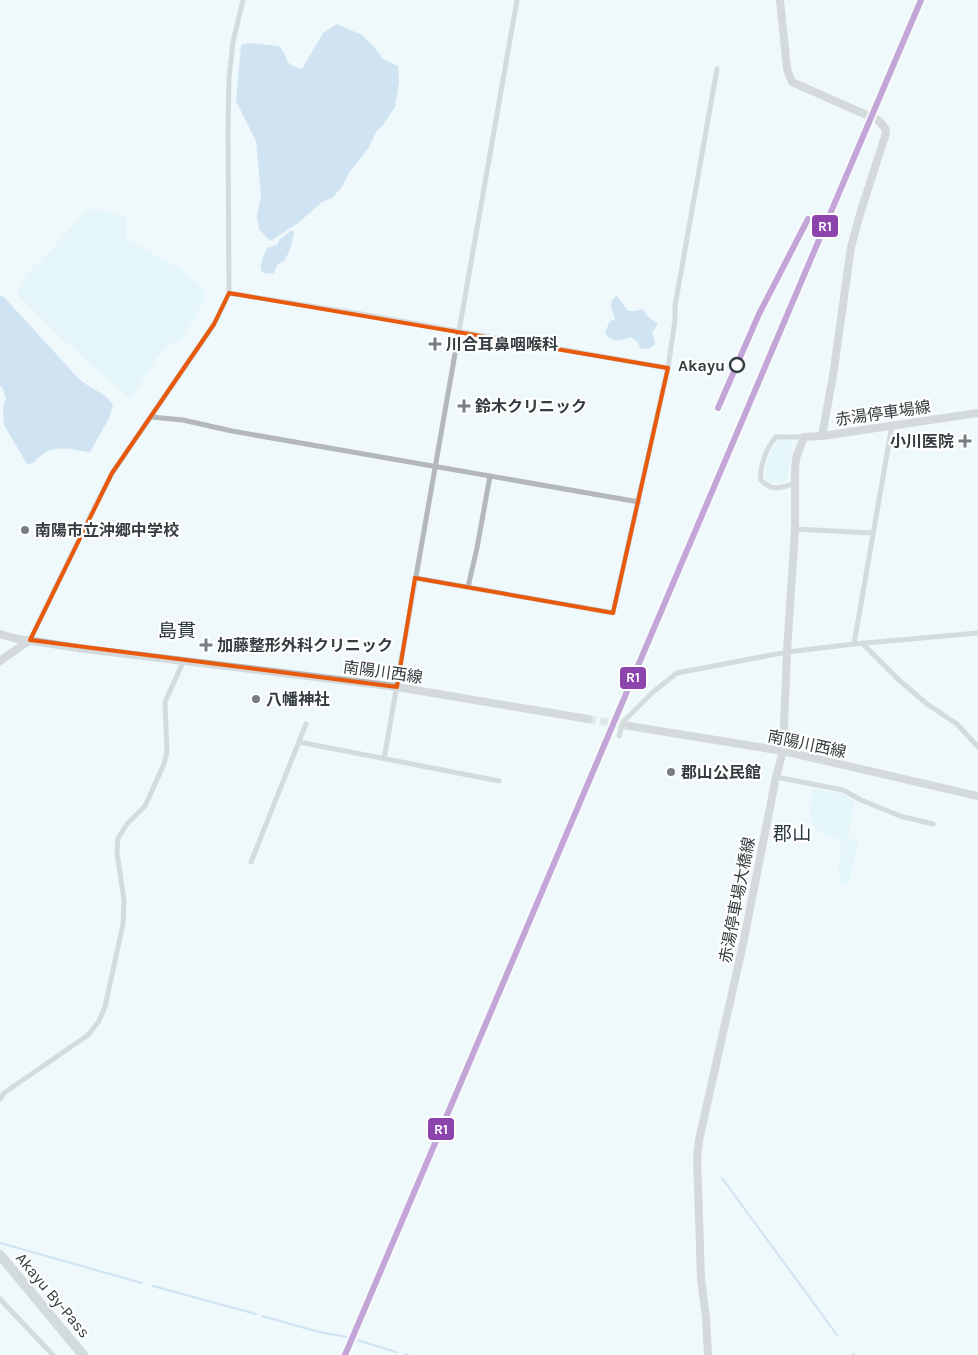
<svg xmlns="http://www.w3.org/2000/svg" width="978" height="1355" viewBox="0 0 978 1355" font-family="Karla,'Noto Sans JP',sans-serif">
  <rect width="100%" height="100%" fill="#eff8fa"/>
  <!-- green -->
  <g fill="#d8f4fb">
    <polygon points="89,209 127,216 126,239 181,269 189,278 201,286 205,291 205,299 182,339 170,344 158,356 131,399 61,338 17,294 27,273 51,250 85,212"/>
    <path d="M783,439L792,440V442C791,450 790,479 784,482C779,485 773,483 768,481C761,472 772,443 783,439Z"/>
    <path d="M813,788L843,794L854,801L848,838L858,842L849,884L844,885L841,883C840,877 838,871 839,866C839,856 843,849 840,840C834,837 826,836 821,833C805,823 812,803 813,788Z"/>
  </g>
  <!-- water -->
  <g fill="#a9caec">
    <path d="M337,24L362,35L374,47L383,59L398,66L399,82L395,107L383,125L376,132L369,147L349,173L342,187L332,198L322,202L298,223L270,241L259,229L257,217L261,195L256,141L236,101L241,45L249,43L279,46C291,58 280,63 302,69L323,33Z"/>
    <path d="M292,230L294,233L290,250L284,261L278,264L274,273C252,277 263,258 267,248L277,245L280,239Z"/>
    <path d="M2,295L79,379C90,389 105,392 113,405L109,418L90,452C68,449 48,442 34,463L27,464L4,425L3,408L6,398L2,387H0V296Z"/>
    <path d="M617,296L628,311H635L641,309L644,311L648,317L657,323V326L652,332L655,344C651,349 646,350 640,348L638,342L630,337C622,341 609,343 605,332L610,321L614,320L615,317C611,309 608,301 617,296Z"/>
  </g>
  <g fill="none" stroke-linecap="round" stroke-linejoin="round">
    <!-- stream -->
    <g stroke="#a9caec" stroke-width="2">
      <polyline points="722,1178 837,1335"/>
      <polyline points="0,1243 142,1283"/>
      <polyline points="153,1286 256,1314"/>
      <polyline points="262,1316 319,1332 347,1337 396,1352"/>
      <polyline points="406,1354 408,1355"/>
      <polyline points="853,1354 854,1355"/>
    </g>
    <!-- secondary-tunnel -->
    <polyline stroke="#cad3d5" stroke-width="8" stroke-dasharray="8 4" stroke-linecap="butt" points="588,719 629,726"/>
    <!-- street -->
    <g stroke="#b4b8b9" stroke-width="5">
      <polyline points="229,293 361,314 668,368"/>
      <polyline points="151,417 183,420 232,431 639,502"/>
      <path d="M795,483C782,488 772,492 761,480C759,468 767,446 776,437H804"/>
      <polyline points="795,529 873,533"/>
      <polyline points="415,578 613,613 668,368 675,320 675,306 717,69"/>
      <polyline points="468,587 477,548 490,476"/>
      <polyline points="30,640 95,506 112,473 214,324 229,293 228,130 229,78 233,42 243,0"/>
      <polyline points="854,644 892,425"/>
      <polyline points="863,644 899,680 927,704 957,724 978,747"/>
      <polyline points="619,736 623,722 653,692 677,673 787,652 854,644 978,633"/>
      <polyline points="299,742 499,781"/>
      <polyline points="384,759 517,0"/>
      <polyline points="776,777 843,790 861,800 900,816 933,824"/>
      <polyline points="251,862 306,724"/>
      <polyline points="0,1099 4,1093 88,1035 99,1021 105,1007 123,924 124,900 117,853 118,838 127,824 145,806 164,764 167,752 165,702 184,660"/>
      <polyline points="0,1299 53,1355"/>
    </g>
    <!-- secondary -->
    <g stroke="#b3b7b8" stroke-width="8">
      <polyline points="780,0 787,69 792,82 878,120 885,128 886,133 860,214 851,247 833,376 822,436"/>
      <polyline points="0,634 13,638 85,649 397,687 588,719"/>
      <polyline points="0,661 30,640"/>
      <polyline points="629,726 783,751 978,796"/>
      <polyline points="708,1355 706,1318 701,1278 697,1158 699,1140 743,944 776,777 783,751 787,652 795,529 795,470 796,458 804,437 822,436 978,413"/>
    </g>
    <!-- highway -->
    <polyline stroke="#afb6b6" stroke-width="10" points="0,1255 83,1355"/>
    <!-- rail -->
    <polyline stroke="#aeb4b4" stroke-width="2" stroke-dasharray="6 6" stroke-linecap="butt" points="718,408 737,363"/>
    <defs>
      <g id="rail-1">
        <polyline points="718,408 759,314 808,219"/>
        <polyline points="345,1355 921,0"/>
      </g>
    </defs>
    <!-- rail-1 casing -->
    <use href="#rail-1" stroke="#fff" stroke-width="10"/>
    <!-- rail-1 -->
    <use href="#rail-1" stroke="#8e44ad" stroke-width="6"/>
  </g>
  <!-- marked area -->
  <path d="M0 0H978V1355H0ZM229,293L668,368L613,613L415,578L397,687L30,640L112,473L214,324Z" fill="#eff8fa" fill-opacity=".55" fill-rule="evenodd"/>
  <path fill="none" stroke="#e8590c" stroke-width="4" stroke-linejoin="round" d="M229,293L668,368L613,613L415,578L397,687L30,640L112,473L214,324Z"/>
  <!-- markers -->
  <g fill="#757e80" stroke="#fff" stroke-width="2">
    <path d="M432.5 336.5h5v5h5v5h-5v5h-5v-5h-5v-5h5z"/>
    <path d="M461.5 398.5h5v5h5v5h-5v5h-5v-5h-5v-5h5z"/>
    <path d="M962.5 433.5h5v5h5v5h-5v5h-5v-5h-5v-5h5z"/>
    <circle cx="25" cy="530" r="5"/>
    <path d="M203.5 637.5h5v5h5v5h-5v5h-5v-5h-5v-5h5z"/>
    <circle cx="256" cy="699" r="5"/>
    <circle cx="671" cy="772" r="5"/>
  </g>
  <circle fill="#fff" stroke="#343d3f" stroke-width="2.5" cx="737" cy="365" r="7"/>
  <g text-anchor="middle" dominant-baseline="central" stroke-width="4.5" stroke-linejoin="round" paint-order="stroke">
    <!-- poi labels -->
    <g font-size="16" font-weight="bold" fill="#343d3f" stroke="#fff" text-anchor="start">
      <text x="446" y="344">川合耳鼻咽喉科</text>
      <text x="475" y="406">鈴木クリニック</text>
      <text x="954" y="441" text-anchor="end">小川医院</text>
      <text x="35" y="530">南陽市立沖郷中学校</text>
      <text x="217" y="645">加藤整形外科クリニック</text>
      <text x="266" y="699">八幡神社</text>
      <text x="681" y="772">郡山公民館</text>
    </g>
    <!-- stop labels -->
    <g font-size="16" font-weight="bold" fill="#343d3f" stroke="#fff" text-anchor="end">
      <text x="725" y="365">Akayu</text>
    </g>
    <!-- street labels -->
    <g font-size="16" fill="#343d3f" stroke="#fff">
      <text transform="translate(883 413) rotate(-8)">赤湯停車場線</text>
      <text transform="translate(383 672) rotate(8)">南陽川西線</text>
      <text transform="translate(807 744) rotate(12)">南陽川西線</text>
      <text transform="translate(737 900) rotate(-79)">赤湯停車場大橋線</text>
      <text transform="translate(53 1295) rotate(50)">Akayu By-Pass</text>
    </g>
    <!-- quarter labels -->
    <g font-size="19" fill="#28393d" stroke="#fff">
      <text x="177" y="631">島貫</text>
      <text x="792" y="834">郡山</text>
    </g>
  </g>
  <g stroke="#fff" stroke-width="2">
    <rect x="811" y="214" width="28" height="24" rx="5" fill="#8e44ad"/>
    <rect x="619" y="666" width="28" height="24" rx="5" fill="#8e44ad"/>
    <rect x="427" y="1117" width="28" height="24" rx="5" fill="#8e44ad"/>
  </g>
  <g font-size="14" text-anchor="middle" font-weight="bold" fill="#fff">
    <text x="825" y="231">R1</text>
    <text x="633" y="682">R1</text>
    <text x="441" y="1134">R1</text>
  </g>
</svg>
